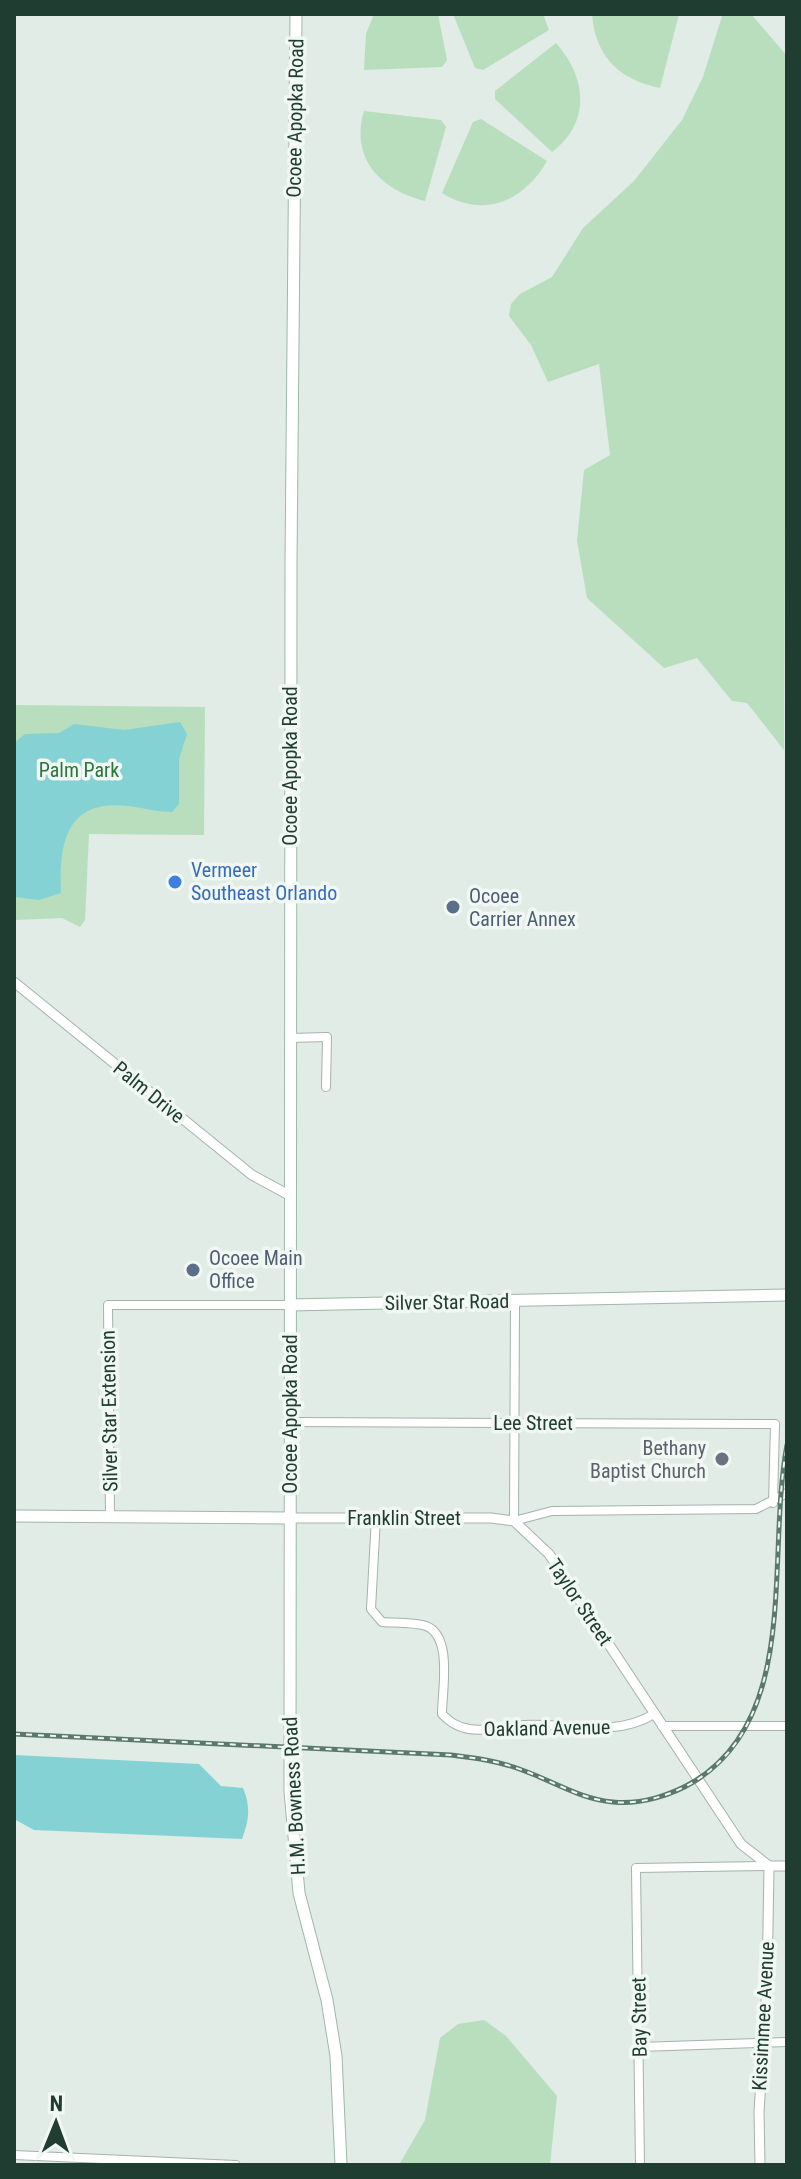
<svg xmlns="http://www.w3.org/2000/svg" width="801" height="2179" viewBox="0 0 801 2179" font-family="'Roboto Condensed',sans-serif">
  <rect width="100%" height="100%" fill="#e0ece5"/>
  <!-- green -->
  <g fill="#b8debd">
    <polygon points="374,14 438,14 447,60 442,67 364,70 366,34"/>
    <polygon points="453,14 543,14 549,30 483,70 475,68"/>
    <path d="M592,14H679L660,88C620,80 595,57 592,14Z"/>
    <polygon points="729,14 752,15 787,56 784,750 747,703 732,701 697,658 664,668 587,598 577,541 584,470 610,455 599,364 548,382 531,345 509,316 511,304 520,294 552,277 583,228 634,181 682,120 703,77 722,16"/>
    <path d="M556,43C587,78 591,122 552,152L495,99V91Z"/>
    <path d="M364,111L441,120L446,127L425,201C380,190 350,158 364,111Z"/>
    <path d="M481,119L547,161C524,201 484,219 442,193L473,122Z"/>
    <polygon points="14,705 205,707 204,835 89,834 85,920 80,927 62,918 14,920"/>
    <polygon points="484,2020 506,2036 557,2096 550,2165 399,2165 425,2120 440,2038 458,2024"/>
  </g>
  <!-- water -->
  <g fill="#85d2d4">
    <path d="M180,722L187,734L179,759V804L172,812C157,812 144,808 128,806C66,799 59,843 61,893L39,900L14,897V743L25,734L59,733L74,724L124,730Z"/>
    <path d="M14,1755L199,1764L221,1786L243,1788C251,1807 249,1820 242,1839L34,1830L14,1819Z"/>
  </g>
  <g fill="none" stroke-linecap="round" stroke-linejoin="round">
    <defs>
      <g id="minor">
        <polyline points="290,1038 327,1037 326,1087"/>
        <polyline points="515,1301 514,1521 552,1511 756,1509 787,1493"/>
        <polyline points="290,1422 775,1424 773,1503"/>
        <polyline points="110,1516 108,1305 289,1305"/>
        <path d="M376,1517L371,1609L382,1622C396,1623 413,1622 426,1626C453,1636 442,1691 442,1714C450,1722 457,1727 469,1729C488,1732 506,1726 525,1725C568,1723 615,1738 654,1714"/>
        <polyline points="662,1726 787,1726"/>
        <polyline points="640,2047 787,2042"/>
        <polyline points="14,2155 236,2165"/>
        <polyline points="640,2165 636,1868 769,1866"/>
      </g>
      <g id="tertiary">
        <polyline points="14,982 252,1175 289,1195"/>
        <polyline points="290,1518 491,1518 514,1521 549,1554 741,1844 769,1866"/>
        <polyline points="769,1866 787,1866"/>
        <polyline points="760,2165 759,2112 767,1987 769,1866"/>
      </g>
      <g id="secondary">
        <polyline points="296,14 291,562 290,1791 299,1893 327,2000 336,2056 341,2165"/>
        <polyline points="289,1305 787,1295"/>
        <polyline points="14,1516 290,1518"/>
      </g>
    </defs>
    <!-- minor casing -->
    <use href="#minor" stroke="#a3b4ab" stroke-width="10"/>
    <!-- tertiary casing -->
    <use href="#tertiary" stroke="#a3b4ab" stroke-width="11"/>
    <!-- secondary casing -->
    <use href="#secondary" stroke="#9eb8ab" stroke-width="13"/>
    <!-- minor -->
    <use href="#minor" stroke="#fff" stroke-width="8"/>
    <!-- tertiary -->
    <use href="#tertiary" stroke="#fff" stroke-width="9"/>
    <!-- secondary -->
    <use href="#secondary" stroke="#fff" stroke-width="11"/>
    <defs>
      <path id="rail" d="M14,1734L451,1755C475,1758 499,1761 522,1770C553,1781 580,1799 613,1802C641,1805 672,1795 695,1781C801,1715 766,1557 787,1445"/>
    </defs>
    <!-- rail casing -->
    <use href="#rail" stroke="#5a796c" stroke-width="5"/>
    <!-- rail -->
    <use href="#rail" stroke="#f1f8f3" stroke-width="2" stroke-dasharray="6" stroke-linecap="butt"/>
  </g>
  <!-- markers -->
  <circle fill="#3f7fe0" stroke="#f1f8f3" stroke-width="3" cx="175" cy="882" r="8"/>
  <g fill="#5c6f8a" stroke="#f1f8f3" stroke-width="3">
    <circle cx="453" cy="907" r="8"/>
    <circle cx="193" cy="1270" r="8"/>
  </g>
  <circle fill="#6b7280" stroke="#f1f8f3" stroke-width="3" cx="722" cy="1459" r="8"/>
  <g text-anchor="middle" dominant-baseline="central" stroke-width="7" stroke-linejoin="round" paint-order="stroke">
    <!-- street labels -->
    <g font-size="20" fill="#203d31" stroke="#f1f8f3">
      <text transform="translate(295 118) rotate(-89)">Ocoee Apopka Road</text>
      <text transform="translate(290 766) rotate(-90)">Ocoee Apopka Road</text>
      <text transform="translate(149 1092) rotate(39)">Palm Drive</text>
      <text transform="translate(447 1302) rotate(-1)">Silver Star Road</text>
      <text transform="translate(109 1411) rotate(-91)">Silver Star Extension</text>
      <text transform="translate(290 1414) rotate(-90)">Ocoee Apopka Road</text>
      <text x="533" y="1423">Lee Street</text>
      <text x="404" y="1518">Franklin Street</text>
      <text transform="translate(580 1602) rotate(56)">Taylor Street</text>
      <text transform="translate(547 1728) rotate(-1)">Oakland Avenue</text>
      <text transform="translate(294 1796) rotate(-93)">H.M. Bowness Road</text>
      <text transform="translate(763 2016) rotate(-87)">Kissimmee Avenue</text>
      <text transform="translate(639 2017) rotate(-91)">Bay Street</text>
    </g>
    <!-- park labels -->
    <g font-size="20" fill="#28763c" stroke="#f1f8f3">
      <text x="79" y="770">Palm Park</text>
    </g>
    <!-- shop labels -->
    <g font-size="20" fill="#366cbe" stroke="#f1f8f3" text-anchor="start">
      <text x="191" y="870">Vermeer<tspan x="191" dy="23">Southeast Orlando</tspan></text>
    </g>
    <!-- service labels -->
    <g font-size="20" fill="#4e5e75" stroke="#f1f8f3" text-anchor="start">
      <text x="469" y="896">Ocoee<tspan x="469" dy="23">Carrier Annex</tspan></text>
      <text x="209" y="1258">Ocoee Main<tspan x="209" dy="23">Office</tspan></text>
    </g>
    <!-- worship labels -->
    <g font-size="20" fill="#5b616d" stroke="#f1f8f3" text-anchor="end">
      <text x="706" y="1448">Bethany<tspan x="706" dy="23">Baptist Church</tspan></text>
    </g>
  </g>
  <!-- border -->
  <rect width="801" height="2179" fill="none" stroke="#203d31" stroke-width="32"/>
  <!-- north arrow -->
  <g transform="translate(56 2123) rotate(1)" stroke="#f1f8f3" stroke-width="6" paint-order="stroke">
  <path d="M0-6L14 30L0 20L-14 30Z" fill="#203d31"/>
  <text y="-12" font-size="22" font-weight="bold" text-anchor="middle" fill="#203d31">N</text>
  </g>
</svg>
